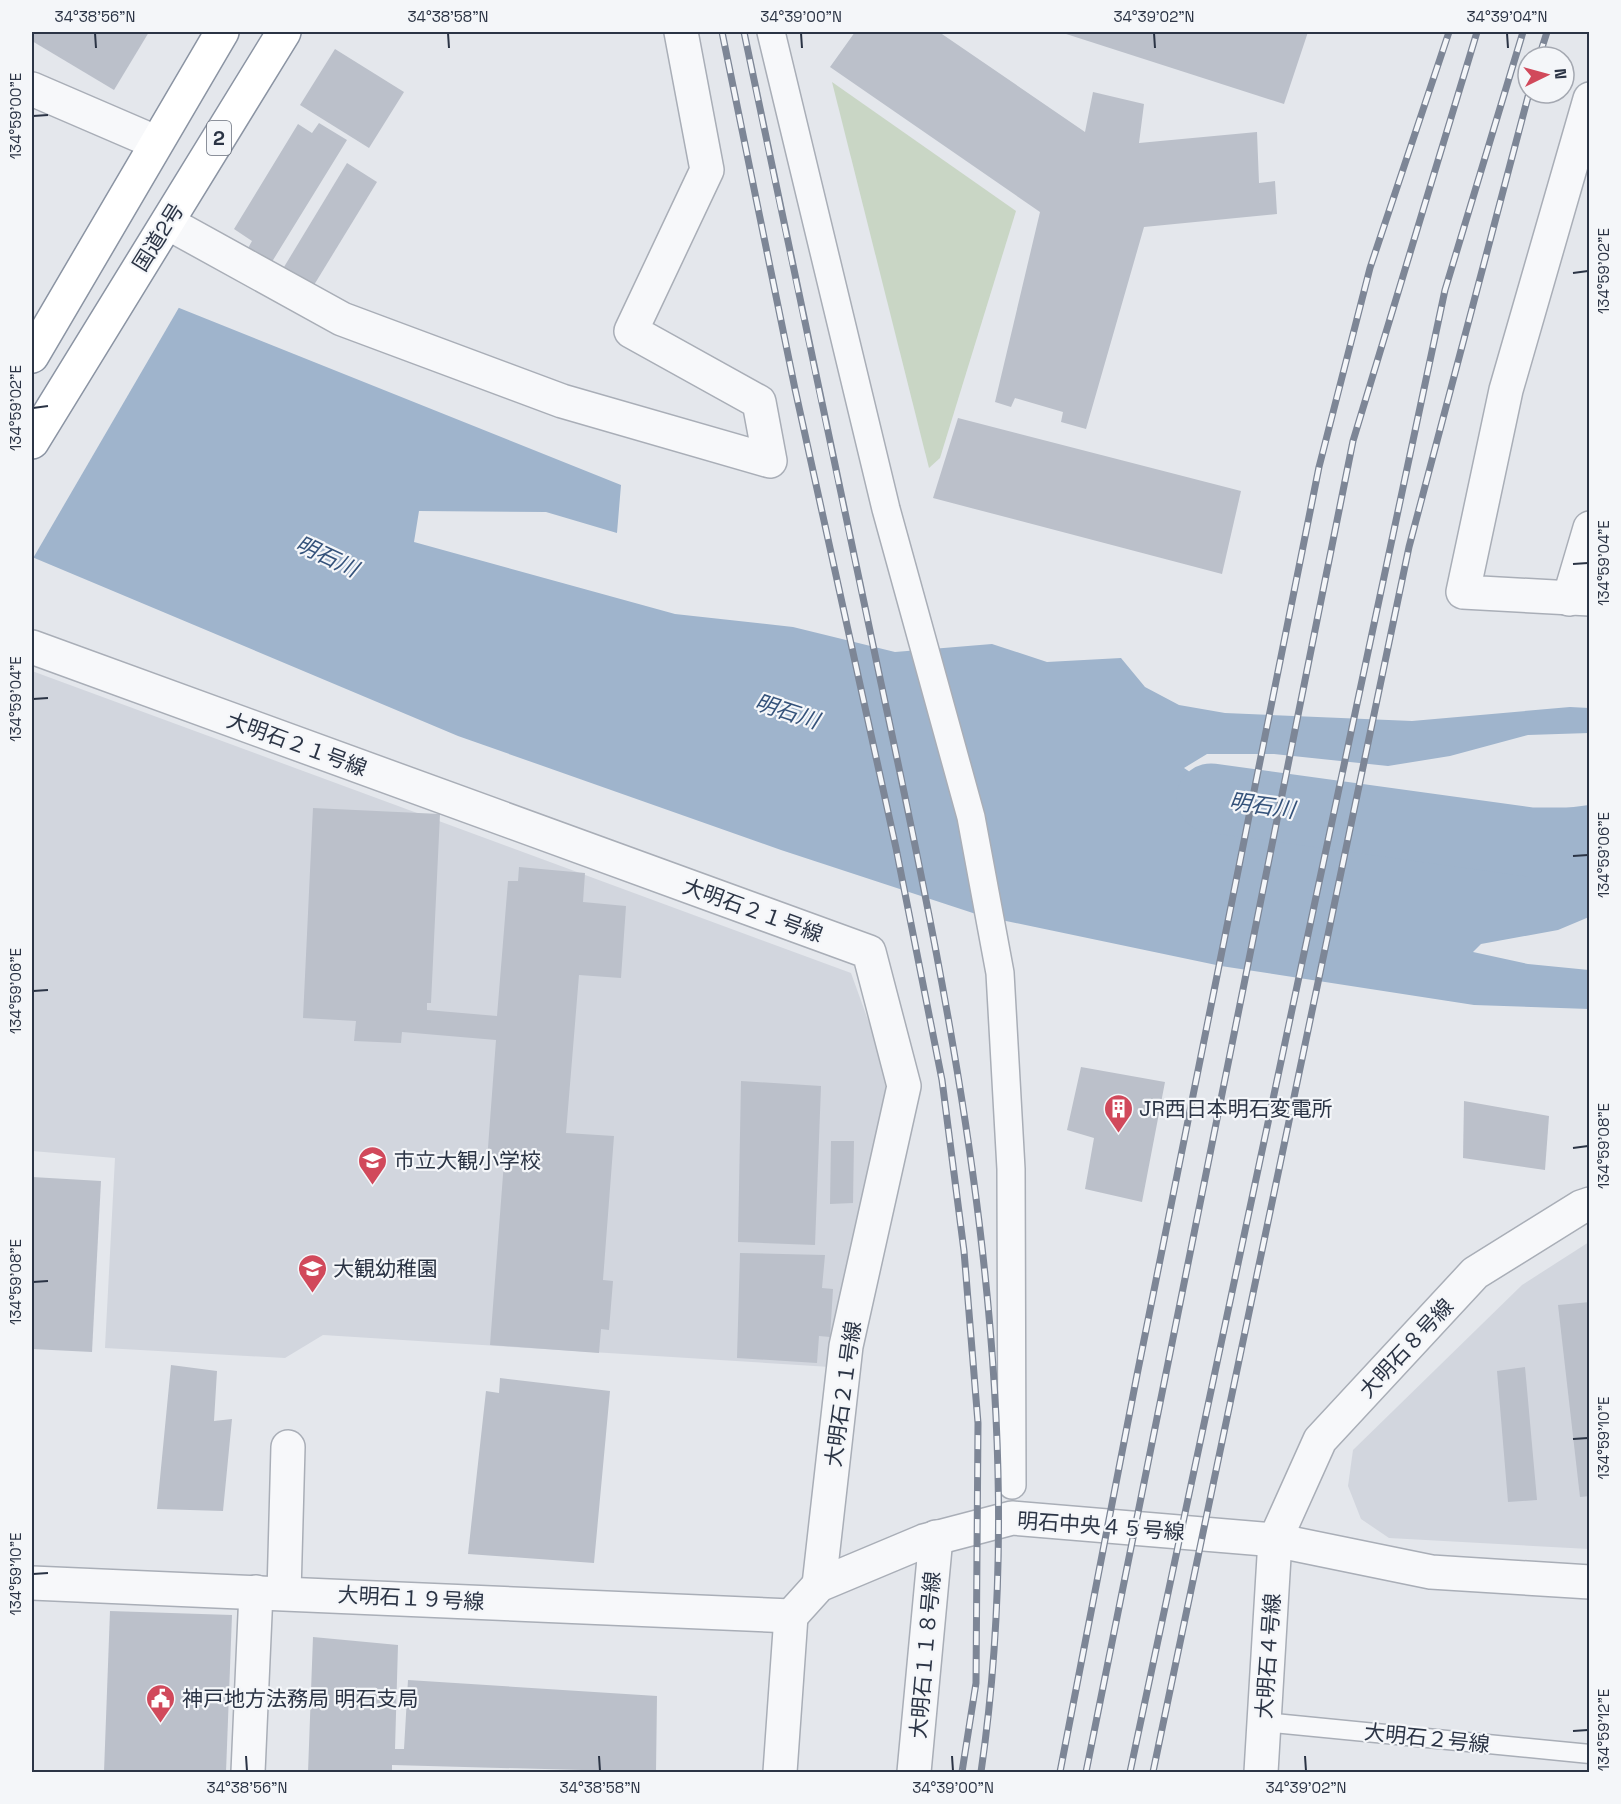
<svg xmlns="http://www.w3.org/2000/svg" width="1621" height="1804" viewBox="0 0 1621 1804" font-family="'Space Grotesk','Noto Sans JP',sans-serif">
  <rect width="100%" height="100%" fill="#e4e7ec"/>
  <!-- built -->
  <g fill="#d2d6de">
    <polygon points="32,671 851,973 894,1092 830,1367 323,1335 285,1358 105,1348 115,1158 32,1151"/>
    <polygon points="1589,1242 1589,1549 1389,1538 1361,1519 1348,1486 1353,1450 1522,1285"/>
  </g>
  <!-- green -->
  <polygon fill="#c9d6c5" points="832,82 1016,211 940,458 929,468"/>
  <!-- water -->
  <polygon fill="#9fb4cc" points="32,249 621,485 617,533 546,512 419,511 414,542 675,614 793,627 895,652 992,644 1047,662 1121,658 1145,687 1179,705 1225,713 1412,721 1570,707 1589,708 1589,733 1528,735 1450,756 1388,766 1274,754 1207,754 1184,768 1227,797 1403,829 1589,805 1589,917 1558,930 1481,944 1473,952 1528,964 1589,970 1589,1009 1474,1005 1221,966 982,916 781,850 458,736 32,557"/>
  <!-- pier -->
  <polygon fill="#e4e7ec" points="32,246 181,304 32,560"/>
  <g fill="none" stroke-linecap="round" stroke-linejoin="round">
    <!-- river -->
    <polyline stroke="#9fb4cc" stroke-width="69" points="1211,798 1530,842 1590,842"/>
  </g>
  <!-- building -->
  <g fill="#bbc0ca">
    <polygon points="32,32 149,32 114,90 32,41"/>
    <polygon points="855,32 939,32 1085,132 1093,92 1144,104 1139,143 1257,132 1259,183 1275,181 1277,214 1144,227 1086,429 1061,422 1063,412 1015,398 1011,407 995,402 1040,212 830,67"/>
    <polygon points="1060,32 1308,32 1284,104"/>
    <polygon points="335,49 404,92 369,148 300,105"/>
    <polygon points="319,123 347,140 270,265 247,250 252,241 234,229 298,124 312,133"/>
    <polygon points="347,163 377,182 314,285 284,267"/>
    <polygon points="958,418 1241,491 1222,574 933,498"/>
    <polygon points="313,808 440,814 431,1003 427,1003 427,1010 497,1016 508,881 518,881 519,867 585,873 583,902 626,906 621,978 579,975 566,1133 614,1136 603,1280 613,1281 609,1330 601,1329 599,1353 490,1345 504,1162 487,1161 496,1040 402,1032 401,1043 354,1041 356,1021 303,1018"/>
    <polygon points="1081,1067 1165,1082 1142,1202 1085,1189 1094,1138 1067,1130"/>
    <polygon points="741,1081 821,1086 815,1245 738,1242"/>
    <polygon points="1464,1101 1549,1116 1545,1170 1463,1158"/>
    <polygon points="831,1141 854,1141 853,1203 830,1204"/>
    <polygon points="32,1177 101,1181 92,1352 32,1349"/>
    <polygon points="740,1253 825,1255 822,1288 833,1289 830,1337 819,1336 817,1363 737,1358"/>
    <polygon points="1590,1302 1590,1496 1580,1497 1558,1305"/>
    <polygon points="171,1365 217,1371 214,1421 232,1419 223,1511 157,1509"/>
    <polygon points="1525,1367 1537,1500 1508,1502 1497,1371"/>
    <polygon points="500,1378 610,1391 594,1563 468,1554 486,1391 499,1393"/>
    <polygon points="110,1611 232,1615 226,1772 104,1772"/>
    <polygon points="313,1637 398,1645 395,1749 404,1749 408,1680 657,1696 656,1772 392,1765 392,1772 308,1772"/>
  </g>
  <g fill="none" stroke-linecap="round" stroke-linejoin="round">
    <defs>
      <polyline id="service" points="1264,1722 1590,1754"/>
      <polyline id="pedestrian" points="771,32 886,509 971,817 1000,973 1011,1169 1012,1485"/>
      <g id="minor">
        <polyline points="32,89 155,142"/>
        <polyline points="1590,99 1506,390 1463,592 1590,599"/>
        <polyline points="168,223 342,319 562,401 770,461 759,402 631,331 707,170 681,32"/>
        <polyline points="1569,599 1590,528"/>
        <polyline points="32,647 869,952 904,1086 846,1346 819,1585"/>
        <polyline points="284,1593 288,1447"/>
        <polyline points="248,1772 256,1592"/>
        <polyline points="780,1772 791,1616"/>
        <polyline points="914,1772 936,1537"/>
      </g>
      <g id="tertiary">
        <polyline points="32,1583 791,1616 819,1585 924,1541 1012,1518 1275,1540 1431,1572 1590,1582"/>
        <polyline points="1261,1772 1275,1540 1320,1440 1475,1273 1581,1207 1590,1204"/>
      </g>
      <g id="trunk">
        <polyline points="32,356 222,32"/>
        <polyline points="32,442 284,32"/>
      </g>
    </defs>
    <!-- service casing -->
    <use href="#service" stroke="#a9aeb7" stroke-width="21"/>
    <!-- pedestrian casing -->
    <use href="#pedestrian" stroke="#a9aeb7" stroke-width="30"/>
    <!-- minor casing -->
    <use href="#minor" stroke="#a9aeb7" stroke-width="36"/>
    <!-- tertiary casing -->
    <use href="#tertiary" stroke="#a9aeb7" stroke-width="36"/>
    <!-- trunk casing -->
    <use href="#trunk" stroke="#8b94a3" stroke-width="36"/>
    <!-- service -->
    <use href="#service" stroke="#f7f8fa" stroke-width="18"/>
    <!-- pedestrian -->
    <use href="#pedestrian" stroke="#f7f8fa" stroke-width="27"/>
    <!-- minor -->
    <use href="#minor" stroke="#f7f8fa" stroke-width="33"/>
    <!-- tertiary -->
    <use href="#tertiary" stroke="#f7f8fa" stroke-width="33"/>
    <!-- trunk -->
    <use href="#trunk" stroke="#fff" stroke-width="33"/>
    <defs>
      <g id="rail">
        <polyline points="722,32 795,389 896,848 942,1080 964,1251 978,1423 976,1683 962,1772"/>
        <path d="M744,32C789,249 835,466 881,683C957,1039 1034,1408 981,1772"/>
        <polyline points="1539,57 1547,32"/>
        <polyline points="1060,1772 1137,1375 1319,467 1370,268 1449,32"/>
        <polyline points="1086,1772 1353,441 1477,32"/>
        <polyline points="1130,1772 1445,290 1523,32"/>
        <polyline points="1153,1772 1409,547 1529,93"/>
      </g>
    </defs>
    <!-- rail casing -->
    <use href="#rail" stroke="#7d8696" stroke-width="7"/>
    <!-- rail -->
    <use href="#rail" stroke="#f4f6f9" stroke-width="4.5" stroke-dasharray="14" stroke-linecap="butt"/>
  </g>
  <!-- ticks -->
  <path fill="none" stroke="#2b3445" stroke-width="2" d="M95,33L96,48M448,33L449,48M801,33L802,48M1154,33L1155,48M1507,33L1508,48M33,116L48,115M1573,273L1588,271M33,408L48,406M1573,564L1588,563M33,699L48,698M1573,856L1588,855M33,991L48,990M1573,1148L1588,1146M33,1282L48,1281M1573,1439L1588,1438M33,1574L48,1573M1573,1731L1588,1730M246,1756L247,1771M599,1756L600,1771M952,1756L953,1771M1305,1756L1306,1771"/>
  <!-- icons -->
  <defs>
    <symbol id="building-pin" viewBox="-11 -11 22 30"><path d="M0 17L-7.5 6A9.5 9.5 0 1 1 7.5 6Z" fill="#d1495b" stroke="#f4f6f9"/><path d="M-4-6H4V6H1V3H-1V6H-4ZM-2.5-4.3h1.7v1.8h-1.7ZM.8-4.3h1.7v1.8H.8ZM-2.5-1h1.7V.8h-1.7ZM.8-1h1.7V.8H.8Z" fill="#fff"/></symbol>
    <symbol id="school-pin" viewBox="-11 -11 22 30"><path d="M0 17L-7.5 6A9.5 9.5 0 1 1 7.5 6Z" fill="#d1495b" stroke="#f4f6f9"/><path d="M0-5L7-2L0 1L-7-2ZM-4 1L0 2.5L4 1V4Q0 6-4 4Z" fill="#fff"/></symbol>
    <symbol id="civic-pin" viewBox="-11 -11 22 30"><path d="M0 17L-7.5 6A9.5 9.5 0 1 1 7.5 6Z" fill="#d1495b" stroke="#f4f6f9"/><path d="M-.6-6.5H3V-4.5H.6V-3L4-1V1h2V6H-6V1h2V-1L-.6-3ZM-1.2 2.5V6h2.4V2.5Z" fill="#fff"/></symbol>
  </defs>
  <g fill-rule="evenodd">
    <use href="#building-pin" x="1102" y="1092" width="33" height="45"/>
    <use href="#school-pin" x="356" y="1144" width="33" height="45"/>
    <use href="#school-pin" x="296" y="1252" width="33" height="45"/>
    <use href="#civic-pin" x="144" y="1682" width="33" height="45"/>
  </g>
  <g text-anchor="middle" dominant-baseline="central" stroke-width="4.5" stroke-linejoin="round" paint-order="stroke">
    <!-- shield labels -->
    <rect fill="#f4f6f9" stroke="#676e7b" stroke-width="1.5" x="207" y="121" width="24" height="34" rx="4.5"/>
    <g font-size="20" font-weight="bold" fill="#2b3445">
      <text x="219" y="138">2</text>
    </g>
    <!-- street labels -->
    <g font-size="21" fill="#2b3445" stroke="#f4f6f9">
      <text transform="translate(158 237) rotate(-58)">国道2号</text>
      <text transform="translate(297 744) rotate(20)">大明石２１号線</text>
      <text transform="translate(753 910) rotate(20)">大明石２１号線</text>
      <text transform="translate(1406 1348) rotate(-47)">大明石８号線</text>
      <text transform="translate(843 1394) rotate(-82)">大明石２１号線</text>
      <text transform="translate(1101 1526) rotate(4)">明石中央４５号線</text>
      <text transform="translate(411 1598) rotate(3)">大明石１９号線</text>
      <text transform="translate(925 1655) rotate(-85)">大明石１１８号線</text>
      <text transform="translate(1268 1656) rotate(-86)">大明石４号線</text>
      <text transform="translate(1427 1738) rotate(6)">大明石２号線</text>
    </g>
    <!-- poi labels -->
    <g font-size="21" fill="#2b3445" stroke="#f4f6f9" text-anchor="start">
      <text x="1139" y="1108">JR西日本明石変電所</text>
      <text x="394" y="1160">市立大観小学校</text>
      <text x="333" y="1268">大観幼稚園</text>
      <text x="182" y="1698">神戸地方法務局 明石支局</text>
    </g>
    <!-- water labels -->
    <g font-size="22" font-style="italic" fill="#34527a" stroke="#f4f6f9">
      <text transform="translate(327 556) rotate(25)">明石川</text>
      <text transform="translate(787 711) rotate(18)">明石川</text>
      <text transform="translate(1262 805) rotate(8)">明石川</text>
    </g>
  </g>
  <!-- border -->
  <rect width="1621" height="1804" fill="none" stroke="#f4f6f9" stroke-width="66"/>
  <!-- north arrow -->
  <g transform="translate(1546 75) rotate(85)"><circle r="28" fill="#f4f6f9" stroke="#a4a8b1" stroke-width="1.5"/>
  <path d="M0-4.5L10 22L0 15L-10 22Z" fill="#d1495b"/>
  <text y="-9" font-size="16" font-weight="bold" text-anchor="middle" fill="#2b3445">N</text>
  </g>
  <rect x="33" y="33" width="1555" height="1738" fill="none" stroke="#2b3445" stroke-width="2"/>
  <g font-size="15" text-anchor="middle" fill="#2b3445">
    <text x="95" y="22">34°38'56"N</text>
    <text x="448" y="22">34°38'58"N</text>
    <text x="801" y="22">34°39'00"N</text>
    <text x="1154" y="22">34°39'02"N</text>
    <text x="1507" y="22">34°39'04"N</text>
    <text transform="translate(16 116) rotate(-90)" y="5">134°59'00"E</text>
    <text transform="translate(1604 271) rotate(-90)" y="5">134°59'02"E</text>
    <text transform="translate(16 408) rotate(-90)" y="5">134°59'02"E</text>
    <text transform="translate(1604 563) rotate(-90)" y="5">134°59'04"E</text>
    <text transform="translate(16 699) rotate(-90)" y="5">134°59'04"E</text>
    <text transform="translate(1604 855) rotate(-90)" y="5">134°59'06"E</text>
    <text transform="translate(16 991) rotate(-90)" y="5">134°59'06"E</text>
    <text transform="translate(1604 1146) rotate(-90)" y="5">134°59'08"E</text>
    <text transform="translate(16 1282) rotate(-90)" y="5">134°59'08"E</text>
    <text transform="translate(1604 1438) rotate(-90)" y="5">134°59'10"E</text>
    <text transform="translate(16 1574) rotate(-90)" y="5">134°59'10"E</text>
    <text transform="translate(1604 1730) rotate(-90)" y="5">134°59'12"E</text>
    <text x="247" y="1793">34°38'56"N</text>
    <text x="600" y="1793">34°38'58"N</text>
    <text x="953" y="1793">34°39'00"N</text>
    <text x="1306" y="1793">34°39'02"N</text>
  </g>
</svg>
